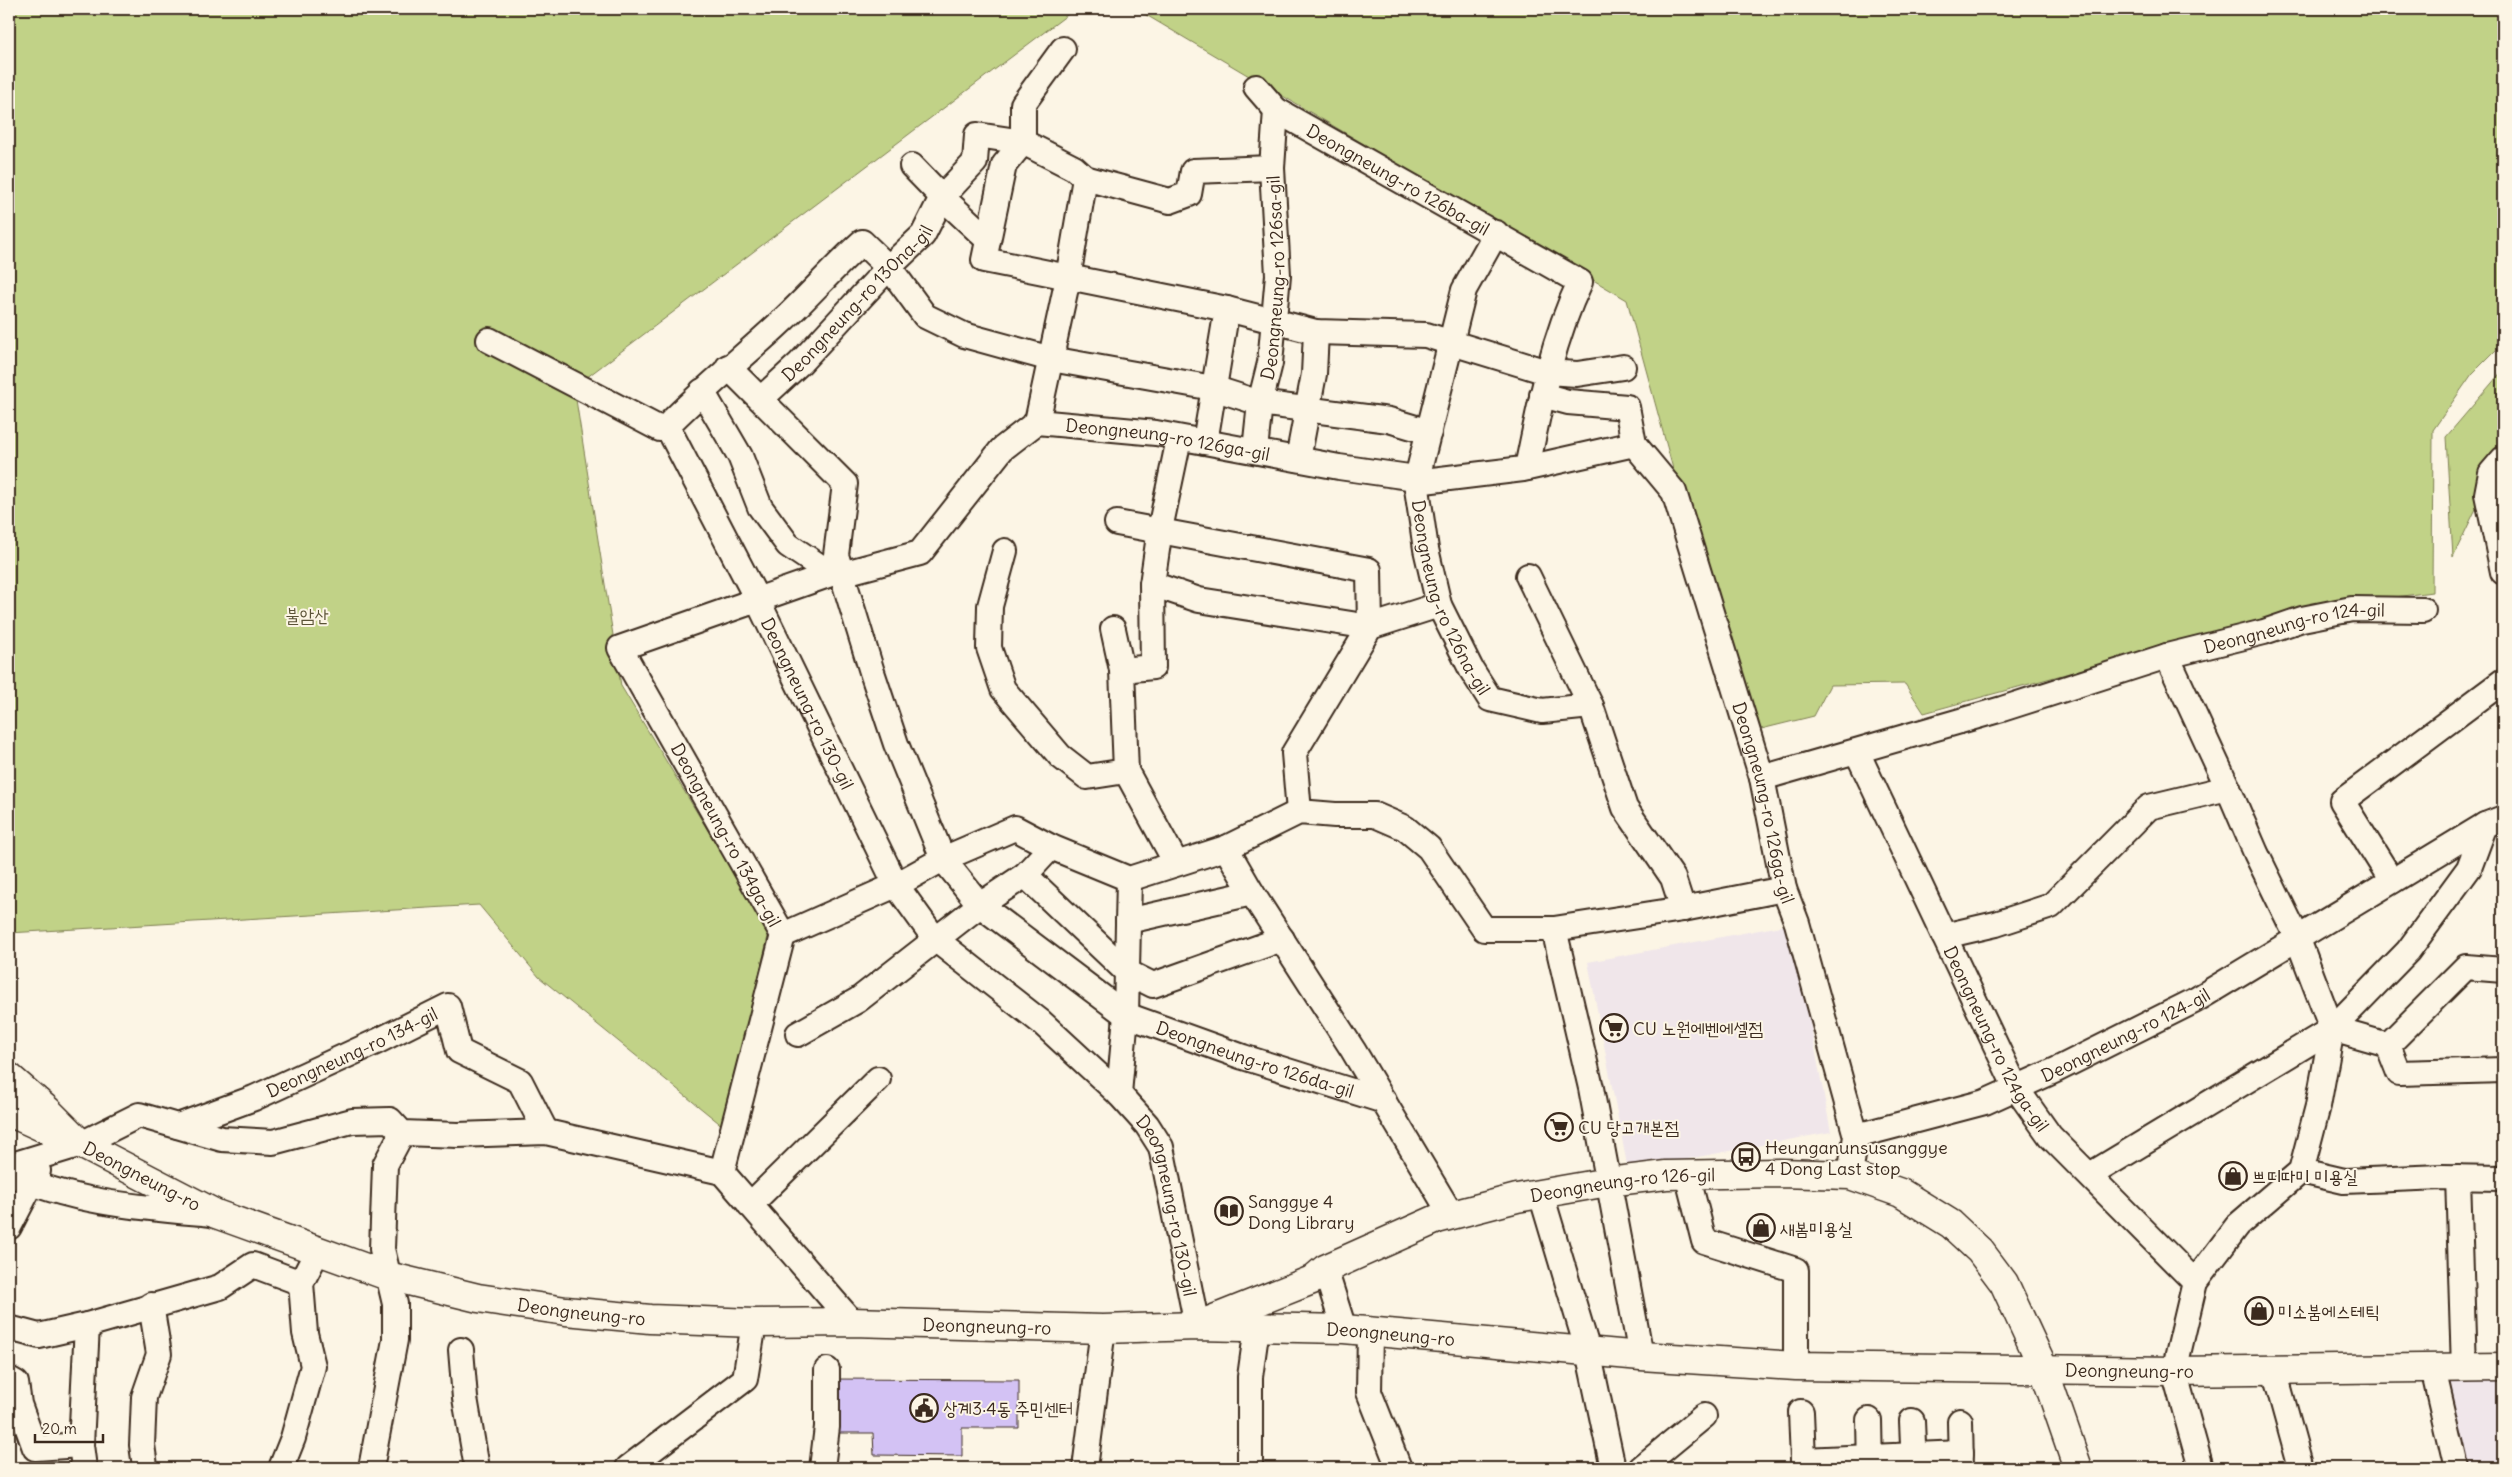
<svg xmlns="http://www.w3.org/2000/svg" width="2512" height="1477" viewBox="0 0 2512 1477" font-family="Delius,'Poor Story',sans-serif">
  <rect width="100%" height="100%" fill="#fcf5e5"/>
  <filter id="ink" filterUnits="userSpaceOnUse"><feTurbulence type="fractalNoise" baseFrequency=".02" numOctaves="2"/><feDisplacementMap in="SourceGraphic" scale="10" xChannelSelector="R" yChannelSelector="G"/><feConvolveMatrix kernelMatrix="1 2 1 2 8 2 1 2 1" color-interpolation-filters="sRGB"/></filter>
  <g filter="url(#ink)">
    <!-- built -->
    <g fill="#f0e6ea">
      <polygon points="1791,924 1831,1132 1628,1170 1588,962"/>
      <polygon points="2446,1379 2503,1380 2503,1468 2459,1468"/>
    </g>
    <!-- green -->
    <g fill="#c1d287" stroke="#7e7e52">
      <polygon points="9,9 1075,9 574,387 621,686 769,932 724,1127 539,977 479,905 9,933"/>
      <polygon points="1136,9 2503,9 2503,343 2472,374 2433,430 2432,592 2298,610 1924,713 1905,684 1830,685 1814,716 1745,733 1627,300"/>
      <polygon points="2503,370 2503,452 2453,557 2446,437"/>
    </g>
    <!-- building -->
    <polygon fill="#d3c2f4" stroke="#3b2a1e" points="834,1379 1019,1380 1019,1428 962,1428 962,1456 874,1455 873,1433 834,1433"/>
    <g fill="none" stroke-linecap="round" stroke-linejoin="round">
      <defs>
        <g id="minor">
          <polyline points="1063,49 1023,104 1023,142 1074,168 1085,178 1170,201 1189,194 1193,171 1272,168"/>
          <path id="s1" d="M1256,87L1276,110L1580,282C1552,341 1540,404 1527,468"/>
          <polyline points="1023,142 1004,165 984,260 1227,309 1316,332 1426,335 1547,372 1577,374 1623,367"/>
          <polyline points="912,166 942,197 987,239"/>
          <path id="s2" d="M1496,233L1464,290L1416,482L1426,549L1439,605L1471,669L1490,699L1542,711L1591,706"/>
          <path d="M489,340L660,429L667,426C704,388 745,356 783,320C810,295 834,267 862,242L892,271L925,316L964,335L1051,359L1213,388L1260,403L1389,420L1429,432"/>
          <path id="s3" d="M728,367L845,484L836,555L872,672L896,744L943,859L980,905L1126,1015L1243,1057L1384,1101"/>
          <polyline points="702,391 740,456 760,507 788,545 831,574"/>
          <polyline points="1542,395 1568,402 1627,407 1634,444"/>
          <path id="s4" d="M761,399L800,363L888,268L923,235L942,197L975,162L977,135L1023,142"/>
          <path id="s5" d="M1037,422L1156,433L1339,467L1416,478V482L1523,469L1634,444L1674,492L1762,778L1784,889L1797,923L1856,1136L1850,1175"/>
          <polyline points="1037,422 1068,278 1085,178"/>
          <path id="s6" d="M667,426L758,601L896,885L935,939L1041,1022L1119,1094L1147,1125L1161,1147L1197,1326"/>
          <polyline points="1205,442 1227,309"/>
          <path id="s7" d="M1255,450L1260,403L1270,363L1278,275L1272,168L1276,110"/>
          <polyline points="1298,459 1314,374 1316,332"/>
          <polyline points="2503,459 2491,473 2487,494 2503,572"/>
          <polyline points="1117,523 1369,570 1370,627 1199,600 1152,584"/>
          <polyline points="1005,551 990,606 989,648 1003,689 1060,756 1087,777 1126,771"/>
          <polyline points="1528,576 1591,706 1625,808 1673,878 1683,909"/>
          <polyline points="1113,629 1122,670"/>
          <polyline points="2167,656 2228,788 2256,853 2297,937 2332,1029 2318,1106 2301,1171 2238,1225 2195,1282 2174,1371 2201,1468"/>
          <path id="s8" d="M1857,752L2016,1088L2050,1136L2195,1282"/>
          <path id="s9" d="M1762,778L2002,709L2167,656L2264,632L2302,619L2352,609L2423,610"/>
          <polyline points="1299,812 1294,753 1370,627 1439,605"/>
          <polyline points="1226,848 1252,893 1353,1050 1452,1216"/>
          <polyline points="1176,863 1126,771 1122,670 1153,667 1152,584 1160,529 1179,439"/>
          <polyline points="1025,875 1127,972 1153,985 1282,939"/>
          <polyline points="2392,881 2342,801 2503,681"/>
          <polyline points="1128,921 1252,893"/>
          <polyline points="1554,929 1591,1088 1641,1356"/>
          <polyline points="783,935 896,885 943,859 1015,828 1051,847 1129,879 1226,848 1299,812 1335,815 1375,815 1405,828 1429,848 1484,929 1554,929 1683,909 1784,889"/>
          <polyline points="1944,936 1996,924 2051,906 2149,807 2228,788"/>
          <polyline points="2332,1029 2388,1045 2399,1073 2503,1070"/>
          <polyline points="798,1034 858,1000 980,905 1025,875 1051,847"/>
          <polyline points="2388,1045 2466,967 2503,970"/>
          <polyline points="1119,1094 1126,1015 1129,879"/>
          <path id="s10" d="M178,1126L254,1098L378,1041L448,1006L459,1051L520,1081L546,1132"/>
          <path id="s11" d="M1856,1136L1985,1102L2056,1070L2194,1001L2485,825L2503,818"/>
          <polyline points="9,1166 81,1144 139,1115 222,1139 273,1142 352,1121 390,1120 402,1133 458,1135 546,1132 722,1172 852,1322"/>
          <polyline points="2301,1171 2344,1181 2442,1177 2503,1178"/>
          <polyline points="722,1172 783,935 620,648 831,574 841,574 920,553 1002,449 1037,422"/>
          <path d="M9,1173C70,1203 145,1208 212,1214"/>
          <polyline points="1687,1174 1704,1241 1796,1270 1796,1366"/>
          <polyline points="2090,1175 2332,1029 2408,951 2469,868 2485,825"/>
          <polyline points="2458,1177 2464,1369"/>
          <polyline points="1541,1194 1588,1351 1613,1468"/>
          <polyline points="750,1205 878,1079"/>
          <polyline points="9,1227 38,1171"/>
          <polyline points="1325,1269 1344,1329"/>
          <polyline points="9,1328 39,1336 87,1325 220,1287 253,1265 301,1283"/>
          <polyline points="1370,1332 1369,1392 1399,1468"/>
          <polyline points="461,1350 465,1398 477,1468"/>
          <polyline points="2433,1369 2456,1468"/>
          <polyline points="2274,1370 2301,1468"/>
          <polyline points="9,1379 16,1383 19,1404 35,1448 81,1445"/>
          <polyline points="1801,1412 1803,1460 1961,1453"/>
          <polyline points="1869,1420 1870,1468"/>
          <polyline points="1912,1421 1914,1468"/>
          <polyline points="1960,1421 1961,1468"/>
          <polyline points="145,1466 142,1445 144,1397 159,1354 151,1305"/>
          <polyline points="84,1468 81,1445 87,1325"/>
          <polyline points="281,1468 293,1438 313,1366 305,1333 301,1283 317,1252"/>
          <polyline points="371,1468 395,1340 395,1304 382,1249 385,1165 402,1133"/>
          <polyline points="628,1468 745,1379 754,1323"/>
          <polyline points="822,1468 827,1427 827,1370"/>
          <polyline points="1085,1468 1103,1329"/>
          <polyline points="1250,1468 1250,1377 1257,1327"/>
          <polyline points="1641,1468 1704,1416"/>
        </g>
        <g id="secondary">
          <path id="s12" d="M81,1144L216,1214L388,1276L478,1298L566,1311L650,1319L754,1323L852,1322L1103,1329L1197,1326L1344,1329L1641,1356L1796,1366L2174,1371L2503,1367"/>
          <path id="s13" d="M1209,1321L1312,1280L1325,1269L1437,1219L1517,1198L1608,1182L1666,1175L1779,1173L1850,1175L1901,1193L1951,1224L1980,1251L2004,1283L2043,1367L2078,1468"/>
        </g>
        <g id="trunk">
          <polyline points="9,1077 47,1110 81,1144"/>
          <polyline points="9,1112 68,1139"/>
        </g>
      </defs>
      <!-- minor casing -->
      <use href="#minor" stroke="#3b2a1e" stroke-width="28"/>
      <!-- secondary casing -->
      <use href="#secondary" stroke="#3b2a1e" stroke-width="31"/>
      <!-- trunk casing -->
      <use href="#trunk" stroke="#3b2a1e" stroke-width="31"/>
      <!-- minor -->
      <use href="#minor" stroke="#fcf5e5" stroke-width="24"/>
      <!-- secondary -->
      <use href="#secondary" stroke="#fcf5e5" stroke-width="28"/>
      <!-- trunk -->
      <use href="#trunk" stroke="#fcf5e5" stroke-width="28"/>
    </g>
  </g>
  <!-- icons -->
  <defs>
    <symbol id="supermarket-ring" viewBox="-11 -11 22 22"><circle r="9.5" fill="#fcf5e5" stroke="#3b2a1e" stroke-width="1.5"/><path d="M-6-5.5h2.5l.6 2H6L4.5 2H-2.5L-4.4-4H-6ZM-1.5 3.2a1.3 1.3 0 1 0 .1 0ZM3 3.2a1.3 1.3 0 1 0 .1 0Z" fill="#3b2a1e"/></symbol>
    <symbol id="bus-ring" viewBox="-11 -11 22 22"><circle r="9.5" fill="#fcf5e5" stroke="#3b2a1e" stroke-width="1.5"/><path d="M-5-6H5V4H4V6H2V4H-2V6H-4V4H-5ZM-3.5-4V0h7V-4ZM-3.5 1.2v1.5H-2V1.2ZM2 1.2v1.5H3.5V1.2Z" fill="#3b2a1e"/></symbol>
    <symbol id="shop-ring" viewBox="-11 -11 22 22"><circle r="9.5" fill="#fcf5e5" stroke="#3b2a1e" stroke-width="1.5"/><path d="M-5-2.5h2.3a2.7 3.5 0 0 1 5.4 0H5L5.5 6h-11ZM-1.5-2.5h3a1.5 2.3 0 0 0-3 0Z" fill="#3b2a1e"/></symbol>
    <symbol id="library-ring" viewBox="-11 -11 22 22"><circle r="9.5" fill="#fcf5e5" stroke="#3b2a1e" stroke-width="1.5"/><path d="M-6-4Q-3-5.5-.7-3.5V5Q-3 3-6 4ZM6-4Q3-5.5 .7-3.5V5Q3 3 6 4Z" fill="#3b2a1e"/></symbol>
    <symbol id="civic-ring" viewBox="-11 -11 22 22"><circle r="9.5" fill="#fcf5e5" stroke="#3b2a1e" stroke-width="1.5"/><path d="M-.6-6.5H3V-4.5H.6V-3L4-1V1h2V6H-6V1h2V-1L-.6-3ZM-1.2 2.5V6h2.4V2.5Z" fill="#3b2a1e"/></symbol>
  </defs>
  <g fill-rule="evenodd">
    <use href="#supermarket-ring" x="1598" y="1012" width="32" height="32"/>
    <use href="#supermarket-ring" x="1543" y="1111" width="32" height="32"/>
    <use href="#bus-ring" x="1730" y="1141" width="32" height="32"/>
    <use href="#shop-ring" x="2217" y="1160" width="32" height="32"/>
    <use href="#library-ring" x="1213" y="1195" width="32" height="32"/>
    <use href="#shop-ring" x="1745" y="1212" width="32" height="32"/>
    <use href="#shop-ring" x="2243" y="1295" width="32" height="32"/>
    <use href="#civic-ring" x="908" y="1392" width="32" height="32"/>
  </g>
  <g text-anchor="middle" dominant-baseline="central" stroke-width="4" stroke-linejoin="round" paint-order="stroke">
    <!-- street labels -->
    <g font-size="18" fill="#3b2a1e" stroke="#fcf5e5">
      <text stroke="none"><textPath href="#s1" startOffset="171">Deongneung-ro 126ba-gil</textPath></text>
      <text stroke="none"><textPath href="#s7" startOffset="174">Deongneung-ro 126sa-gil</textPath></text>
      <text stroke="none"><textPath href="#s4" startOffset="136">Deongneung-ro 130na-gil</textPath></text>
      <text stroke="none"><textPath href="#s5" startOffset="132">Deongneung-ro 126ga-gil</textPath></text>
      <text stroke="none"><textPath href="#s2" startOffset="385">Deongneung-ro 126na-gil</textPath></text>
      <text stroke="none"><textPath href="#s9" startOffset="554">Deongneung-ro 124-gil</textPath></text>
      <text stroke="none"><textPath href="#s6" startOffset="311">Deongneung-ro 130-gil</textPath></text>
      <text stroke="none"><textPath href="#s5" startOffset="995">Deongneung-ro 126ga-gil</textPath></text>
      <text transform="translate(726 835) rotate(61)">Deongneung-ro 134ga-gil</text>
      <text stroke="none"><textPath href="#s11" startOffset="289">Deongneung-ro 124-gil</textPath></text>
      <text stroke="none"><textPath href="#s8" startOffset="319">Deongneung-ro 124ga-gil</textPath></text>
      <text stroke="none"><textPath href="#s10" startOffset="189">Deongneung-ro 134-gil</textPath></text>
      <text stroke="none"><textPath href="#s3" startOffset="938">Deongneung-ro 126da-gil</textPath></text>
      <text stroke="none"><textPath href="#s12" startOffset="69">Deongneung-ro</textPath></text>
      <text stroke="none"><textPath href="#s13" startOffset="440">Deongneung-ro 126-gil</textPath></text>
      <text stroke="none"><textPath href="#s6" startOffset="946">Deongneung-ro 130-gil</textPath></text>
      <text stroke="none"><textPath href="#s12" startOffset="532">Deongneung-ro</textPath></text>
      <text stroke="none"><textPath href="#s12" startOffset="938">Deongneung-ro</textPath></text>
      <text stroke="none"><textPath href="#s12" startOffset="1342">Deongneung-ro</textPath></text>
      <text stroke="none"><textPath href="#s12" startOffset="2082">Deongneung-ro</textPath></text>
    </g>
    <!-- park labels -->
    <g font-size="18" fill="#5c5438" stroke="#fcf5e5">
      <text x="307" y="615">불암산</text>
    </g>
    <!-- poi labels -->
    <g font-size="18" fill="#3b2a1e" stroke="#fcf5e5" text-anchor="start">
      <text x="1633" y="1028">CU 노원에벤에셀점</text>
      <text x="1578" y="1127">CU 당고개본점</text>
      <text x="1765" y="1147">Heunganunsusanggye<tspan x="1765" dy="21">4 Dong Last stop</tspan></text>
      <text x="2252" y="1176">쁘띠따미 미용실</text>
      <text x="1248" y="1201">Sanggye 4<tspan x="1248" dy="21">Dong Library</tspan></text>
      <text x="1780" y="1228">새봄미용실</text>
      <text x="2278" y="1311">미소붐에스테틱</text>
      <text x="943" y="1408">상계3·4동 주민센터</text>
    </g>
  </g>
  <!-- margin -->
  <rect width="2512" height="1477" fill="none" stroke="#fcf5e5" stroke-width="30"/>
  <rect x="15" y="15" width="2482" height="1447" fill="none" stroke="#3b2a1e" stroke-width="2" filter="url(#ink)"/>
  <!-- scale -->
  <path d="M35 1434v8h68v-8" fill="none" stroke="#3b2a1e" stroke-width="2.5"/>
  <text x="42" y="1434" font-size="15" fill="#3b2a1e" stroke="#fcf5e5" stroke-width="4" paint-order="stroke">20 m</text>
</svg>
